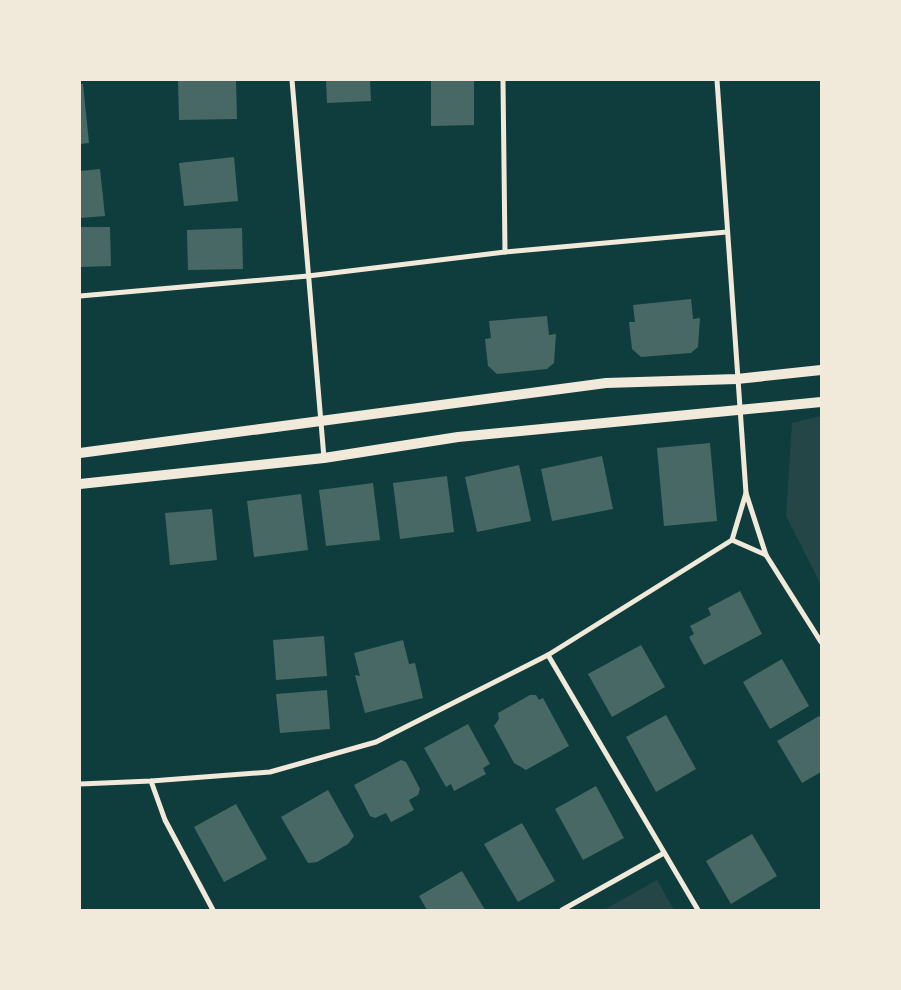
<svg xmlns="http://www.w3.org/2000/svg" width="901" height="990" viewBox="0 0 901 990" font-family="Lato,sans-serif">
  <rect width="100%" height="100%" fill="#0f3d3e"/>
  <!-- green -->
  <g fill="#244646">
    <polygon points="821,416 821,585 786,516 792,423"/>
    <polygon points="657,880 674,910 604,910"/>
  </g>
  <!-- building -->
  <g fill="#486865">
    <polygon points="178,80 236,80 237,119 179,120"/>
    <polygon points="326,80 370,80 371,101 327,103"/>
    <polygon points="431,80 474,80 474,125 431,126"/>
    <polygon points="80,84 83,84 89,143 80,144"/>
    <polygon points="234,157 238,201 184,206 179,163"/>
    <polygon points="100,169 105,216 80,218 80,171"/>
    <polygon points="80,227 110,227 111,266 80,267"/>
    <polygon points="242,228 243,269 188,270 187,230"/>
    <polygon points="691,299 693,319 700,318 698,347 691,353 641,357 632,349 629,322 635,322 633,305"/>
    <polygon points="547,316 549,335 556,334 554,363 547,369 497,374 488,366 485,339 491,338 489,321"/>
    <polygon points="710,443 717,521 664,526 657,448"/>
    <polygon points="602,456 613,509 552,521 541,469"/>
    <polygon points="519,465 531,521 477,532 465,477"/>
    <polygon points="447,476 454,532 400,539 393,483"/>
    <polygon points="373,483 380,540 326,546 319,490"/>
    <polygon points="301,494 308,550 254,557 247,501"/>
    <polygon points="212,509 217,560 170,565 165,513"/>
    <polygon points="740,591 762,634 704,665 689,637 694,634 690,626 711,615 708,608"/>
    <polygon points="324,636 327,676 276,680 273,640"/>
    <polygon points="403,640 409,664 415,663 423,698 365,713 355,675 360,676 354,653"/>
    <polygon points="641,645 665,687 612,717 588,674"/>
    <polygon points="782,659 809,706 770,729 743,682"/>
    <polygon points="327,690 330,729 280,733 276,694"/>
    <polygon points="530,695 536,695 539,700 543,698 569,746 526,770 514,763 494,726 499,719 498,713"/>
    <polygon points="666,715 696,769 656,792 626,737"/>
    <polygon points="819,716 821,719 821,772 802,783 777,741"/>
    <polygon points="468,724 490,764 483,768 486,774 454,791 451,784 446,787 424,748"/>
    <polygon points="401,760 406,762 420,789 418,795 409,800 414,810 391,822 386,813 375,818 370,816 354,785"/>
    <polygon points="596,786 624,838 583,860 555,809"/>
    <polygon points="328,790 354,836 348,844 317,862 308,863 281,817"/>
    <polygon points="236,804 267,859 224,882 194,827"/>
    <polygon points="522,823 555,881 518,902 484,844"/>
    <polygon points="752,834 777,876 731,904 706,861"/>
    <polygon points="462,871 485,910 427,910 419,896"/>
  </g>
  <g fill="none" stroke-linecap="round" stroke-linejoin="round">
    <!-- minor -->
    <g stroke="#f1e9da" stroke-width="5">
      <polyline points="292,80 324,458"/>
      <polyline points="503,80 505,252"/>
      <polyline points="717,80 746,493 766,555 821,642"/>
      <polyline points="80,296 308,276 505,252 727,232"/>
      <polyline points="746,493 732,540 766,555"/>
      <polyline points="548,655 698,910"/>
      <polyline points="151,781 165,820 213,910"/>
      <polyline points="80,784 151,781 270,772 376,742 548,655 732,540"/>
      <polyline points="562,910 664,853"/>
    </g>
    <!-- secondary -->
    <g stroke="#f1e9da" stroke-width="10">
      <polyline points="80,453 606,383 737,379 821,370"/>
      <polyline points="80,484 324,458 458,437 821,402"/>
    </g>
  </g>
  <!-- border -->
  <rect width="901" height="990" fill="none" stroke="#f1e9da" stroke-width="162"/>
</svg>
